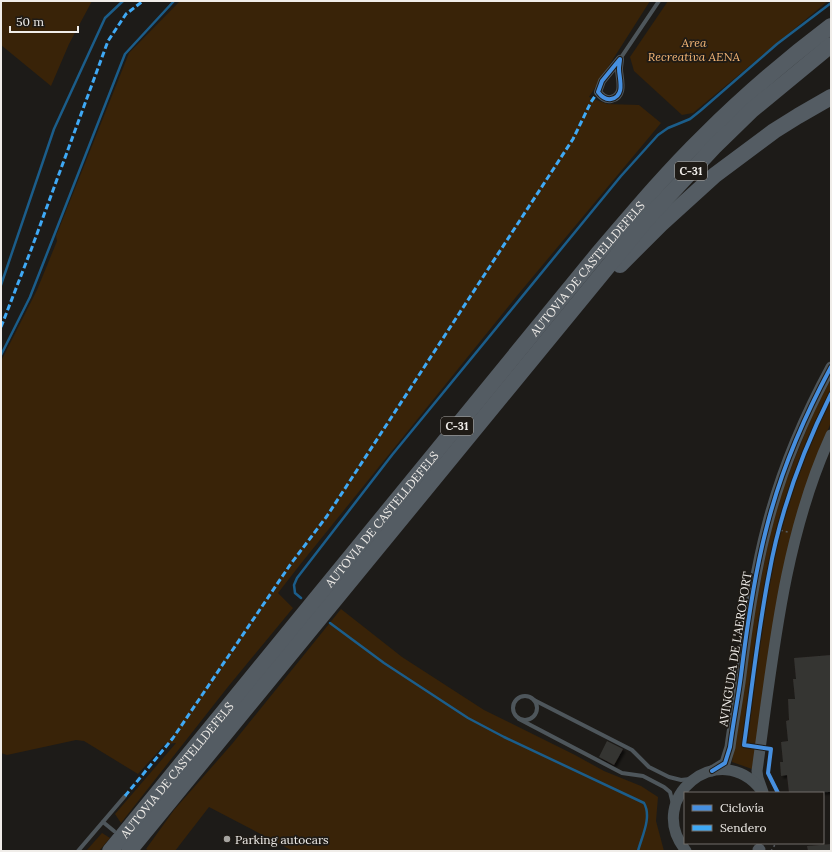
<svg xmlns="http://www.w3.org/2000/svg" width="832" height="852" viewBox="0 0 832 852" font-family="Lora,serif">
  <defs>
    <filter id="shadow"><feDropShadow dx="2.5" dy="2.5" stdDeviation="1" flood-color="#0009"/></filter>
  </defs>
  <rect width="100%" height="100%" fill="#1d1b18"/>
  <!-- green -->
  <g fill="#392308">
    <polygon points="1,1 92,1 69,44 51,86 1,45"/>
    <polygon points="180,1 650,1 589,97 607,104 639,105 661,123 516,297 299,566 278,593 293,608 227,688 121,823 115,814 176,743 165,744 138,774 84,741 76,740 7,755 1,753 1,361 37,290 57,241 56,236 129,53"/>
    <polygon points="668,1 828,1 693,113 682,115 634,71 630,57"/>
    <polygon points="831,379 831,422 801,500 752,769 732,762 751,629 770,534 782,491 813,413"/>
    <polygon points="341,609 402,657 484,710 575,755 604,771 641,786 658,797 656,821 664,851 293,851 209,807 175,851 149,851 146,849 174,810 232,744"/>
    <polygon points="102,833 110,838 99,851 86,851"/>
  </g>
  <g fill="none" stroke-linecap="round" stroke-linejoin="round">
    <!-- stream -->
    <g stroke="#1b5d8a" stroke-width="2.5">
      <polyline points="1,285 54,129 105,18 123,1"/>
      <polyline points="1,355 30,297 125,54 174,1"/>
      <polyline points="301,598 295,593 294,585 297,578 392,455 621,176 658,135 668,128 690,119 700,111 777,44 831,3"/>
      <path d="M330,623L384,663L468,718L504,737L644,803C652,817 642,836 638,851"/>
    </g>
  </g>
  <!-- building -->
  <g fill="#363431" filter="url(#shadow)">
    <polygon points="831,655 831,792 789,793 787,775 781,776 780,762 783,762 781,742 788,741 786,721 789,720 788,699 795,699 793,679 796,679 794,658"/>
    <polygon points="607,741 623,749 614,765 599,757"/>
    <polygon points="831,844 831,851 808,851 807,846"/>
  </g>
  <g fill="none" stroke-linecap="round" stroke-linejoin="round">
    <!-- path -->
    <g stroke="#575b5f" stroke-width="1.5" stroke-dasharray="2 3" stroke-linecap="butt">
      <polyline points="776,529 788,532"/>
      <polyline points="771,851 776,843"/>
    </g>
    <!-- service -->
    <g stroke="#4e565b" stroke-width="4">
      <polyline points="620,59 659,1"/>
      <circle cx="525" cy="708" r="12"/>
      <polyline points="534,700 632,750 649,767 669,777 681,780 690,779"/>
      <polyline points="519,719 622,773 643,776 664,787 670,792 673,804"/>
      <polyline points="103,822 114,831"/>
      <polyline points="78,851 125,796"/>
    </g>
    <!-- minor -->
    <path stroke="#4e565b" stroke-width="8" d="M620,59C620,62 619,65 619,69C619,78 626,96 611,99C606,100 601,96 598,92L602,81Z"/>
    <!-- tertiary -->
    <g stroke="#4e565b" stroke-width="11">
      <path d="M712,771L725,763L730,747C733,723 738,699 741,675C747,626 754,575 767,526C781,471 804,417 831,367"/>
      <path d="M763,792L758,778L757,771C773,658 783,540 831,435"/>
      <path d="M686,851C643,798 720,737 761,790"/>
    </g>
    <!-- primary -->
    <polyline stroke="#4f565c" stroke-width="13" points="759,851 759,850"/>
    <!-- motorway -->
    <g stroke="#545c63" stroke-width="16">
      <polyline points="620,265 661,224 715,175 774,131 798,116 831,97"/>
      <path id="s1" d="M110,851L596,256C631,215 666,173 704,136C744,96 786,60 831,26"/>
      <polyline points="129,851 646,220 714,147 752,110 831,45"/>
    </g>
    <!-- quiet -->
    <g stroke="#3fa9f5" stroke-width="3" stroke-dasharray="6 3" stroke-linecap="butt">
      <polyline points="1,327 31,250 108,41 126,14 143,1"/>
      <polyline points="125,796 173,738 290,565 327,516 573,139 591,102 598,92"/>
    </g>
    <defs>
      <g id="cycleway">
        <path d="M620,59C620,62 619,65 619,69C619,78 626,96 611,99C606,100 601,96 598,92L602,81Z"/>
        <path d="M712,771L725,763L730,747C733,723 738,699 741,675C747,626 754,575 767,526C781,471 804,417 831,367"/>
        <path d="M778,793L768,773L771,749L744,745C752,688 758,630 769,574C780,512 803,450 831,394"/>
      </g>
    </defs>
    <!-- cycleway casing -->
    <use href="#cycleway" stroke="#1f1b16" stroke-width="6"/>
    <!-- cycleway -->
    <use href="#cycleway" stroke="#468fdf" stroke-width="4"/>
  </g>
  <!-- markers -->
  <circle fill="#a6a4a0" stroke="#1f1b16" stroke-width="1.5" cx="227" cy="839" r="4"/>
  <g text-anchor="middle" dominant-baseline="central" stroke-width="3.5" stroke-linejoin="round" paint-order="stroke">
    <!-- shield labels -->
    <g fill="#1f1b16" stroke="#b1aeaa" stroke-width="1">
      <rect x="675" y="162" width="32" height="18" rx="3"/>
      <rect x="441" y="417" width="32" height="18" rx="3"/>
    </g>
    <g font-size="11" font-weight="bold" fill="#f0ede9">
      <text x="691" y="171">C-31</text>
      <text x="457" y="426">C-31</text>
    </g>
    <!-- park labels -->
    <g font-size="12" font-style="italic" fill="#f4b676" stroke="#1f1b16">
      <text x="694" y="42">Area<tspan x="694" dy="14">Recreativa AENA</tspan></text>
    </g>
    <!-- street labels -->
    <g font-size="12" fill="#f0ede9" stroke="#1f1b16">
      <text stroke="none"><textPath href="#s1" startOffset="753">AUTOVIA DE CASTELLDEFELS</textPath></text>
      <text stroke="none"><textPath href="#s1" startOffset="429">AUTOVIA DE CASTELLDEFELS</textPath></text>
      <text transform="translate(735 649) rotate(-81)">AVINGUDA DE L'AEROPORT</text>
      <text stroke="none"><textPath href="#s1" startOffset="105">AUTOVIA DE CASTELLDEFELS</textPath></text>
    </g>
    <!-- poi labels -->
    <g font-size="12" fill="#f0ede9" stroke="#1f1b16" text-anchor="start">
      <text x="235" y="839">Parking autocars</text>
    </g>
  </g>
  <!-- border -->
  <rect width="832" height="852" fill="none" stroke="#f0ede9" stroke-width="4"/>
  <!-- legend -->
  <rect x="684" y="792" width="140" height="52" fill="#1f1b16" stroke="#736f6a"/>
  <rect x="692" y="805" width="20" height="6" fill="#468fdf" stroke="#736f6a"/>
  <text x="720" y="812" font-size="12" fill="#f0ede9">Ciclovía</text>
  <rect x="692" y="825" width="20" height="6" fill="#3fa9f5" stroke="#736f6a"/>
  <text x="720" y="832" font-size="12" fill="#f0ede9">Sendero</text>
  <!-- scale -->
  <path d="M10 26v6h68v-6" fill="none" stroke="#f0ede9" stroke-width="2"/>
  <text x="16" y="26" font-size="12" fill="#f0ede9" stroke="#1f1b16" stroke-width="3" paint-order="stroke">50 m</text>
</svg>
